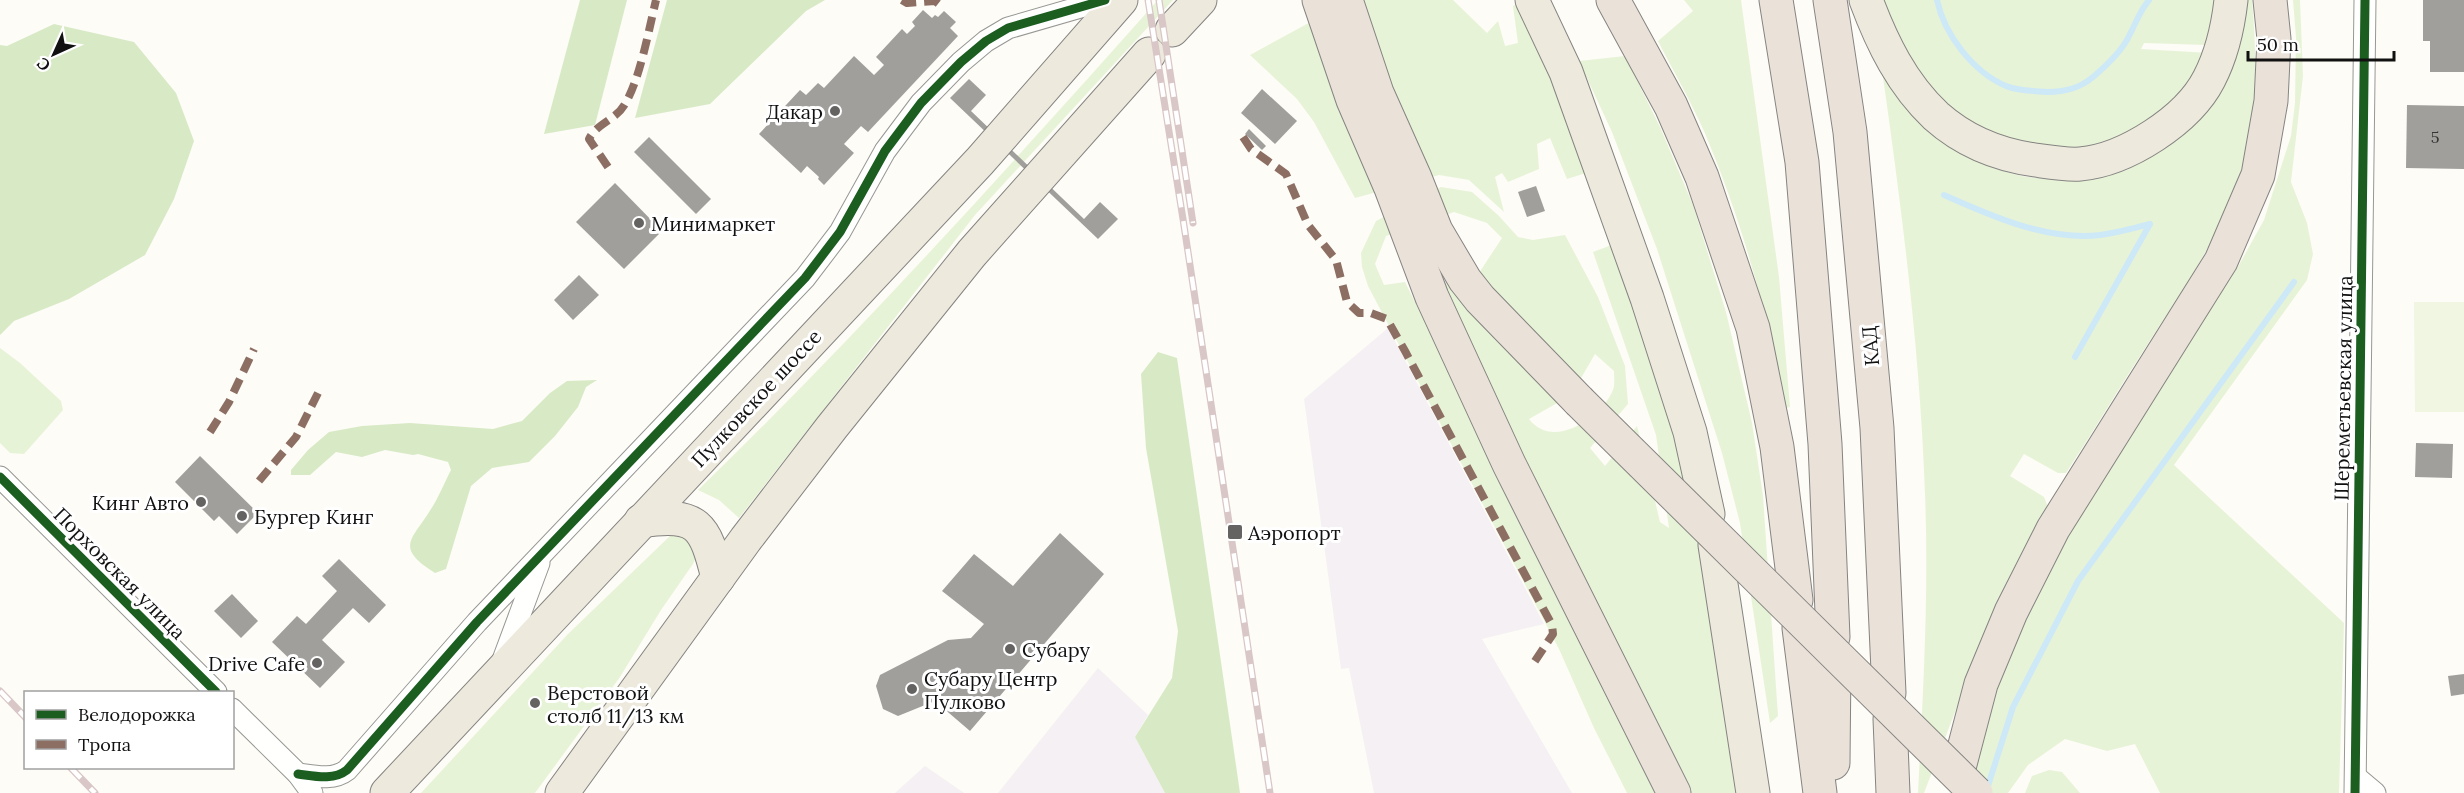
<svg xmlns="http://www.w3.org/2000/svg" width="2464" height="793" viewBox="0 0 2464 793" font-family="Lora,serif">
  <rect width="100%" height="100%" fill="#fdfcf7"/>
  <!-- industrial -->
  <g fill="#f5f0f3">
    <polygon points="1388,328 1544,624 1482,639 1572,793 1374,793 1349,668 1341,669 1304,399"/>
    <polygon points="1098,668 1148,715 1135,737 1165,793 998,793"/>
    <polygon points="925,766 964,793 895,793"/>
  </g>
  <!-- green -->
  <g fill="#e7f3d7">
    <path d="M1158,0H1173L975,215L739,518L719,500L698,490C859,334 1009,167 1158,0Z"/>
    <polygon points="1351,0 1453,0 1487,33 1498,21 1505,46 1518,43 1513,6 1517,4 1530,26 1589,172 1567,179 1550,138 1537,144 1539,169 1508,182 1502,173 1495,177 1504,212 1469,180 1439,175 1355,198 1314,122 1297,99 1250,55"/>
    <path d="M1684,0H1741L1779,277L1790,407L1785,408C1768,314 1741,218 1704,131C1690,100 1673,70 1658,41L1693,11Z"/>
    <polygon points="1881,0 2214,0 2207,45 2144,43 2141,49 2209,53 2171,106 2105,150 2028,150 1972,123 1940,98 1919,75 1906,54"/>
    <path d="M2245,0H2252C2257,58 2258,114 2241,171C2223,232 2185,286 2151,339C2122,383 2095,429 2066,473H2058L2024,454L2010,476L2044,497L2048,507L1984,636L1924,793H1918C1923,693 1929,594 1925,494C1920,351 1902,211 1882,70L1959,149L1994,168L2021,176L2067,181L2127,170L2160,152L2195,121Z"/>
    <polygon points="2293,0 2300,0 2303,76 2291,182 2307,223 2313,254 2307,280 2174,465 2344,623 2339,793 2160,793 2135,744 2107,751 2065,739 2028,765 2008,793 1964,793 2000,674 2044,573 2153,393 2239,265 2264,220 2291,136 2295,103 2296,38"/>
    <polygon points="1625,56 1660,127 1693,205 1726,312 1752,423 1763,496 1778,716 1770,723 1740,523 1722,453 1657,249 1612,132 1579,61"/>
    <path d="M1441,187L1472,192L1499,216L1518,237L1533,240L1565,235L1598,297L1625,366L1628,404L1590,448L1605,466L1637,426L1660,522L1669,528L1656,435L1593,252L1617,243L1691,465L1741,793H1689L1614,648L1441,285L1447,281L1559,402L1529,419C1552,450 1601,419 1613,390C1615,385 1614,377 1614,371L1595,354L1577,385L1477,276L1502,238L1487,223L1454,212L1386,236L1375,264L1384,285L1405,282L1660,793H1627L1594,728L1559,649L1368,286L1362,267L1361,253L1376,221Z"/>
    <polygon points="0,348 20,363 61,401 63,410 24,454 10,453 0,443"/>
    <polygon points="681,534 698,552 693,564 661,610 620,677 535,793 421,793 568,634 671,535"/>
    <polygon points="2049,770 2062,772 2080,793 2025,793 2032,776"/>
  </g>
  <!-- forest -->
  <g fill="#d8eac5">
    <polygon points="580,0 627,0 595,125 544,134"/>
    <polygon points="667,0 825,0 806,11 710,104 635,118"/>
    <polygon points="54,24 134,42 176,93 194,141 174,199 145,255 69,299 14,321 0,335 0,45 7,46"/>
    <polygon points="1158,352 1177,358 1240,793 1165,793 1135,737 1172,678 1178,631 1146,448 1141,374"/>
    <path d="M597,380L586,387L578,407L555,436L529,462L492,468L471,486L446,569L435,573C393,547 413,539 431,509C439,497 444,483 451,470L448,462L418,454L413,455L385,450L362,457L336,452L310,475H291V470L308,450L329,432L362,426L410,423L493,429L522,421L550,393L567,381Z"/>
  </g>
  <!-- pitch -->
  <polygon fill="#f0f6e1" points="2414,302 2464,302 2464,412 2415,412"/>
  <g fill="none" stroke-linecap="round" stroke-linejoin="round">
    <!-- stream -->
    <g stroke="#cde8f7" stroke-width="6">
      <path d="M1937,0C1944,34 1973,72 2006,86C2017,91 2035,91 2047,92C2064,92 2079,89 2093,77C2106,66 2122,51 2129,36C2136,23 2139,12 2149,0"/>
      <path d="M1944,195C1991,216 2047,241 2100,235C2117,233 2134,228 2150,224L2075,357"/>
      <polyline points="1987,789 2013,707 2078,581 2294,282"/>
    </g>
  </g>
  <!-- building -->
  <g fill="#a19f9c">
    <polygon points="2423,0 2464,0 2464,72 2430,72 2430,41 2423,41"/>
    <polygon points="923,10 932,18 935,15 938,17 944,11 956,22 950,28 958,36 868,132 861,126 844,144 854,153 824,185 818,179 819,177 807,166 801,173 759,134 800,90 806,95 818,83 824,88 854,56 874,75 884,65 876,57 902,29 907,34 915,26 912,22"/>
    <polygon points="969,79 986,95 971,111 1084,219 1100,202 1118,219 1098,239 950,98"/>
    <polygon points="1262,89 1297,121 1275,144 1241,113"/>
    <polygon points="2407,105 2464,106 2464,169 2406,168"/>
    <polygon points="1249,129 1266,146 1262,150 1245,134"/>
    <polygon points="649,137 711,199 696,214 634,152"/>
    <polygon points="615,183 662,231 624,269 576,222"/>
    <polygon points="1536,186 1545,211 1527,217 1518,192"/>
    <polygon points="579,275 599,295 573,320 554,300"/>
    <polygon points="2416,443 2453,444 2452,478 2415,477"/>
    <polygon points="200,456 258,513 237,534 219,516 214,521 175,482"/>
    <polygon points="1060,533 1104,574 970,731 935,701 898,716 883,709 876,686 880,675 948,640 971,638 984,624 942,591 974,554 1013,586"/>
    <polygon points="339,559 386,605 369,623 353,608 322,640 345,662 320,688 272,642 297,616 306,624 337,591 322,576"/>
    <polygon points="232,594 258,621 241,638 214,611"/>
    <polygon points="2464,674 2464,694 2451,696 2448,676"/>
  </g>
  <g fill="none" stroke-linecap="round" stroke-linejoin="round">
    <defs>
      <g id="street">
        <polyline points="0,477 216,692"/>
        <polyline points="503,660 539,563"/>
        <polyline points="232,709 298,774 312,793"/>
        <path d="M298,774C314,776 333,781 347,770L477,622L805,278L840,232L885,151L921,103L961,62L986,41L1008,28L1105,0"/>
        <polyline points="2356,777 2375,793"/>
        <polyline points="2355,793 2365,0"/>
      </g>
      <g id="primary">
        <polyline points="1532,0 1566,72 1647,298 1690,432 1708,514"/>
        <path d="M1866,0C1882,43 1902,84 1936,116C1964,141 1999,155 2035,160C2049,162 2066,165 2080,164C2126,160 2188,120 2209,79C2222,54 2228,27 2231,0"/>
        <polyline points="1172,30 1200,0"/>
        <path d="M641,521C698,512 705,525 718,578"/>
        <polyline points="1715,545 1753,793"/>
        <polyline points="387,793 980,161 1121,0"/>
        <polyline points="562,793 746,539 832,427 972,253 1149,54"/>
      </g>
      <g id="highway">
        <polyline points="1319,0 1353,100 1391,188 1432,297 1509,464 1674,793"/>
        <polyline points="1346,0 1377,93 1415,178 1436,231 1465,280 1480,299 1579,401"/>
        <polyline points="1613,0 1671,106 1702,177 1753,328 1777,447 1796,600"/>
        <polyline points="1776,0 1802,162 1825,444 1833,637"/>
        <polyline points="1830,0 1850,132 1877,428 1889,693"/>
        <polyline points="1799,628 1820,793"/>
        <polyline points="1890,719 1893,793"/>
        <polyline points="1833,763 1834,663"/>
        <polyline points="1960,764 1981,684 2011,612 2053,529 2221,261 2258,175 2271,101 2274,39 2270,0"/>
      </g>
    </defs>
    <!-- street casing -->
    <use href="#street" stroke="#979795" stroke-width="23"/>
    <!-- primary casing -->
    <use href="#primary" stroke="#858482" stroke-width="35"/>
    <!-- highway casing -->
    <use href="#highway" stroke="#858482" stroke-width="35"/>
    <!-- street -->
    <use href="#street" stroke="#fffffe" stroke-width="21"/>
    <!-- primary -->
    <use href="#primary" stroke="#ede9dc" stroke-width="33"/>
    <!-- highway -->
    <use href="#highway" stroke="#eae1d8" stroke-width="33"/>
    <defs>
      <g id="rail">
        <polyline points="1148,0 1183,219 1270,793"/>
        <polyline points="1159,0 1193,223"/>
        <polyline points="0,691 26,718"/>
        <polyline points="71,768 95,793"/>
      </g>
    </defs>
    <!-- rail casing -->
    <use href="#rail" stroke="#d9c6c7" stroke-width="7"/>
    <!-- rail -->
    <use href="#rail" stroke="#fff" stroke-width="4.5" stroke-dasharray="14" stroke-linecap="butt"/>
    <defs>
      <polyline id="highway-bridge" points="1579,401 1976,793"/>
    </defs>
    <!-- highway-bridge casing -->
    <use href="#highway-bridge" stroke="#858482" stroke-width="35" stroke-linecap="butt"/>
    <!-- highway-bridge -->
    <use href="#highway-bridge" stroke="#eae1d8" stroke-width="33"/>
    <!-- quiet -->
    <g stroke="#8d6e63" stroke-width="8" stroke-dasharray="15 8" stroke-linecap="butt">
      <polyline points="902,0 907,3 935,1 940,5"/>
      <polyline points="1243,137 1251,149 1286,174 1308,225 1336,260 1347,302 1359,313 1371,313 1387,319 1405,351 1552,625 1553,634 1533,664"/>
      <path d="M608,167L589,139C597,123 616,120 625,104C640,79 649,29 656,0"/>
      <polyline points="210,432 229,402 254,349"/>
      <polyline points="259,481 296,437 318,393"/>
    </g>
    <defs>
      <g id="cycleway">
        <polyline points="0,477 216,692"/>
        <path d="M298,774C314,776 333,781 347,770L477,622L805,278L840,232L885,151L921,103L961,62L986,41L1008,28L1105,0"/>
        <polyline points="2355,793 2365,0"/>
      </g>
    </defs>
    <!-- cycleway casing -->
    <use href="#cycleway" stroke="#fff" stroke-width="13"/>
    <!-- cycleway -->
    <use href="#cycleway" stroke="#1b5e20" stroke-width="9"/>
  </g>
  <!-- markers -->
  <g fill="#646362" stroke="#fff" stroke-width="2">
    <circle cx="835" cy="111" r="6"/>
    <circle cx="639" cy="223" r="6"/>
    <circle cx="201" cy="502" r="6"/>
    <circle cx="242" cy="516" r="6"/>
    <rect x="1227" y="524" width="16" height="16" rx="3"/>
    <circle cx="1010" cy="649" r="6"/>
    <circle cx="317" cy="663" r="6"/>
    <circle cx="912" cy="689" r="6"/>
    <circle cx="535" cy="703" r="6"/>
  </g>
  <g text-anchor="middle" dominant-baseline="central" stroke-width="6" stroke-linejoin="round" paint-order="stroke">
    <!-- number labels -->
    <g font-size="16" fill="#353434">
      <text x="2435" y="137">5</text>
    </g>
    <!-- poi labels -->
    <g font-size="20" fill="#111" stroke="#fff" text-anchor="start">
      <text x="823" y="111" text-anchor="end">Дакар</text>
      <text x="651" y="223">Минимаркет</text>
      <text x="189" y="502" text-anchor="end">Кинг Авто</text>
      <text x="254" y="516">Бургер Кинг</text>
      <text x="1248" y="532">Аэропорт</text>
      <text x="1022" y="649">Субару</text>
      <text x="305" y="663" text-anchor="end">Drive Cafe</text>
      <text x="924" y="678">Субару Центр<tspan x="924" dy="23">Пулково</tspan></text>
      <text x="547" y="692">Верстовой<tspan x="547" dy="23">столб 11/13 км</tspan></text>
    </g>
    <!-- street labels -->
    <g font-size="20" fill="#111" stroke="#fff">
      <text transform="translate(1870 346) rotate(-95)">КАД</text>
      <text transform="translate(2343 388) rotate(-89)">Шереметьевская улица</text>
      <text transform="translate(756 398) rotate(-47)">Пулковское шоссе</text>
      <text transform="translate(120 573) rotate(45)">Порховская улица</text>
    </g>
  </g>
  <!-- legend -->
  <rect x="24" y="691" width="210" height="78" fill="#ffffff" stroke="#a0a0a0" stroke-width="1.5"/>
  <rect x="36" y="710" width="30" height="9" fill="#1b5e20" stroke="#a0a0a0" stroke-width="1.5"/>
  <text x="78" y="721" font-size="18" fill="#111111">Велодорожка</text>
  <rect x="36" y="740" width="30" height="9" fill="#8d6e63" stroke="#a0a0a0" stroke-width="1.5"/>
  <text x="78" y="751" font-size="18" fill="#111111">Тропа</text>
  <!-- north arrow -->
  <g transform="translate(54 54) rotate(225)" stroke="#ffffff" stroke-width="4.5" paint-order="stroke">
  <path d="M0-4.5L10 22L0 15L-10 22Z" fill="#111111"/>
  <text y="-9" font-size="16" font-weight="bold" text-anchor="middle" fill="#111111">С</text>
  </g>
  <!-- scale -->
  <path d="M2248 51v9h146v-9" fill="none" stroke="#111111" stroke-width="3"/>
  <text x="2257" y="51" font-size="18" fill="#111111" stroke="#ffffff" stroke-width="4.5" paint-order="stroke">50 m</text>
</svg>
